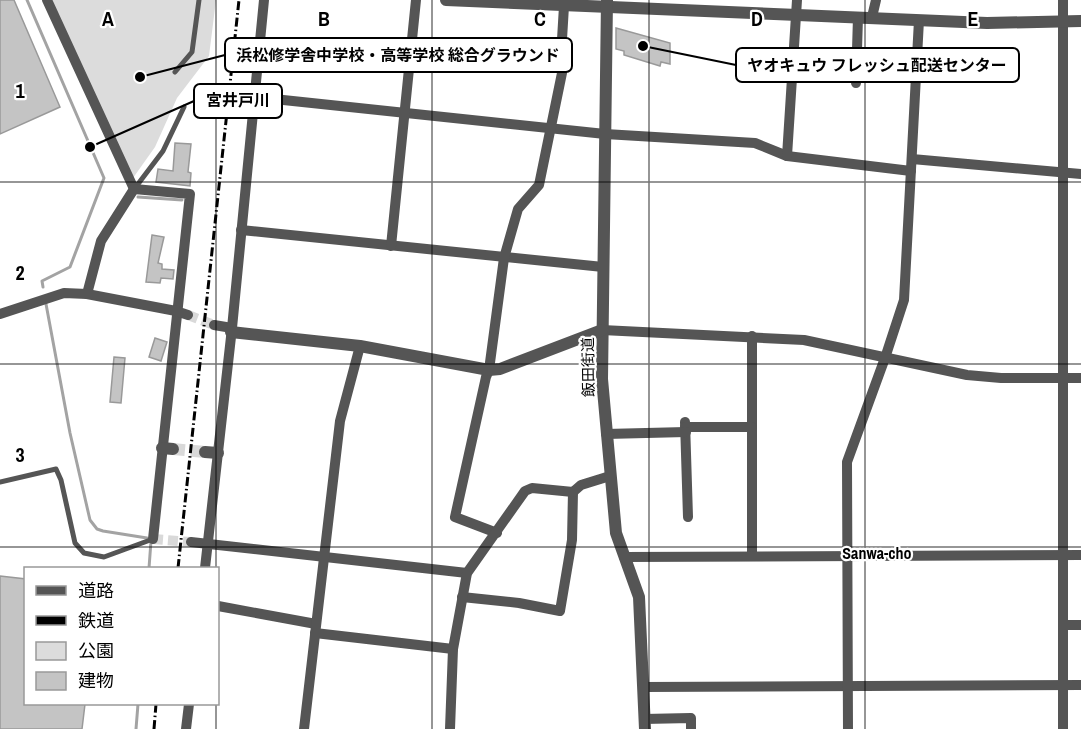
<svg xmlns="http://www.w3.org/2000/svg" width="1081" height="729" viewBox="0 0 1081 729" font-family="'Archivo Narrow','Noto Sans JP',sans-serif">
  <rect width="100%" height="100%" fill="#fff"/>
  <!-- green -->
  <polygon fill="#dcdcdc" points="52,0 216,0 209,56 177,98 155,147 133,178"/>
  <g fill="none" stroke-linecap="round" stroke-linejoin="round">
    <!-- stream -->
    <g stroke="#a3a3a3" stroke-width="3">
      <polyline points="27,0 104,178 70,267 42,281 43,287"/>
      <polyline points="138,197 182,200"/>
      <polyline points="46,304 70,433 90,520 97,529 103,531 147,538 151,541 149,568"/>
      <polyline points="136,729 138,704"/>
    </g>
  </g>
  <!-- building -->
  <g fill="#c4c4c4" stroke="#999" stroke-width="1.5">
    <polygon points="0,0 14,0 60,107 0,134"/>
    <polygon points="616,28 670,43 670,64 661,62 660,66 624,55 624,51 616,49"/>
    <polygon points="175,143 191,144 188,172 191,173 190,186 156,182 158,169 173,171"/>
    <polygon points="152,235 164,237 158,263 162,264 162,269 174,270 173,279 161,278 160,283 146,282"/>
    <polygon points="155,338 167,342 161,361 149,357"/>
    <polygon points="114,357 125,358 121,403 110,402"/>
    <polygon points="0,576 26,579 26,704 85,704 82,729 0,729"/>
  </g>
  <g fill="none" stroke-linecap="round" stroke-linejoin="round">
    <!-- minor-tunnel -->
    <g stroke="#d9d9d9" stroke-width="10" stroke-dasharray="10 5" stroke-linecap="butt">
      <polyline points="188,315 214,325"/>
      <polyline points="153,539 191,542"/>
    </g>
    <!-- tertiary-tunnel -->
    <polyline stroke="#d9d9d9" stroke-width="12" stroke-dasharray="12 6" stroke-linecap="butt" points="173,449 205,452"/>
    <!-- service -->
    <g stroke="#555" stroke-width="5">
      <polyline points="175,72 192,52 199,0"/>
      <polyline points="135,188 163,151 184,107"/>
      <polyline points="0,482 56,469 61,480 75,543 84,553 104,557 153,539"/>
    </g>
    <!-- minor -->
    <g stroke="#555" stroke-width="10">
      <polyline points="47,0 134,189"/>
      <polyline points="872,17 876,0"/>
      <polyline points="856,66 917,68"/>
      <polyline points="856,83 858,17"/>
      <polyline points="255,97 605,134 755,143 787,156 911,171"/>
      <polyline points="787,156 797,0"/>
      <polyline points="912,159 1081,174"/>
      <polyline points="134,189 190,194 153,539"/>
      <polyline points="241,230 603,267"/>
      <polyline points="391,246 416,0"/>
      <polyline points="87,294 101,241 134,189"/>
      <polyline points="0,314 64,293 87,294 176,311 188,315"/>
      <polyline points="214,325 232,328"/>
      <polyline points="602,330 804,340 967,375 1001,378 1081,378"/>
      <polyline points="752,336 752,555"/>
      <polyline points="685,422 688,517"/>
      <polyline points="685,427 752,427"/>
      <polyline points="606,434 686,432"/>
      <polyline points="497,533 455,517 486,377 489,370 504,258 518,209 539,185 562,73 561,56 564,6"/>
      <polyline points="191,542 467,573"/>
      <polyline points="624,557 1081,555"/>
      <polyline points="205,568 232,328 264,0"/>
      <polyline points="462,597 519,603 560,611 572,540 573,492"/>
      <polyline points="218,606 316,624"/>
      <polyline points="1064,625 1081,625"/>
      <polyline points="315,633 453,649"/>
      <polyline points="643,687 1081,685"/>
      <polyline points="644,719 691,718 691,729"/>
      <polyline points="186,729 189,704"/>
      <polyline points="304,729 340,421 360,346"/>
      <polyline points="450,729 453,649 467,573 525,491 532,488 573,492 581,485 610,476"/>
      <polyline points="848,729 847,462 885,358 904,300 919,20"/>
      <polyline points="1063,729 1063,0"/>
    </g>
    <!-- tertiary -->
    <g stroke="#555" stroke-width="12">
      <polyline points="446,0 987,23 1081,21"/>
      <polyline points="607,0 602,379 616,533 639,597 645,729"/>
      <polyline points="231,332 360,346 489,370 500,369 602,330"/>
      <polyline points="162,448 173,449"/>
      <polyline points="205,452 218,453"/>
    </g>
    <!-- rail -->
    <g stroke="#000" stroke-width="3" stroke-dasharray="9 3 1.5 3" stroke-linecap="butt">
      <polyline points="178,568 239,0"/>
      <polyline points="154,729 156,704"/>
    </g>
  </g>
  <!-- grid -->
  <path fill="none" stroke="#000" stroke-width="1.5" stroke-opacity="0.55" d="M216,0V568M432,0V729M649,0V729M865,0V729M0,182H1081M0,364H1081M0,547H1081M216,704V729"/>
  <g text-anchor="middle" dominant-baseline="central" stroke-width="4.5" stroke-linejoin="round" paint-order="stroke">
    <!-- street labels -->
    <g font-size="15" fill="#000" stroke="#fff">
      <text transform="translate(588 367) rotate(-91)">飯田街道</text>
    </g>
    <!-- neighbourhood labels -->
    <g font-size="16" font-weight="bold" fill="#000" stroke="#fff">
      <text x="877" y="553">Sanwa-cho</text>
    </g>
  </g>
  <g font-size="20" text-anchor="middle" font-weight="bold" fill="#000" stroke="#fff" stroke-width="4.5" stroke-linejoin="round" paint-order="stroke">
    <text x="108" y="26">A</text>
    <text x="324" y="26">B</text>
    <text x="540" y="26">C</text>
    <text x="757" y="26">D</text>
    <text x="973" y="26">E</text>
    <text x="20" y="98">1</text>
    <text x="20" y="280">2</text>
    <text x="20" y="462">3</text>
  </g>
  <!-- callouts -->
  <path fill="none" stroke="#000" stroke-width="2" d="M140 77L225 55M643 46L736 65M90 147L194 101"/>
  <g fill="#000" stroke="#fff" stroke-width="2">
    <circle cx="140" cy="77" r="6"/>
    <circle cx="643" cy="46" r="6"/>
    <circle cx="90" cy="147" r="6"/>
  </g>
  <g fill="#fff" stroke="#000" stroke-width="2">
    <rect x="225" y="38" width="347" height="34" rx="6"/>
    <rect x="736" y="48" width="283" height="34" rx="6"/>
    <rect x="194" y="84" width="88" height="34" rx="6"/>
  </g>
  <g font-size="16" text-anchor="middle" font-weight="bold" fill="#000">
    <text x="398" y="61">浜松修学舎中学校・高等学校 総合グラウンド</text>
    <text x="877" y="71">ヤオキュウ フレッシュ配送センター</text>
    <text x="238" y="106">宮井戸川</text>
  </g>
  <!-- legend -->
  <rect x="24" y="567" width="195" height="138" fill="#ffffff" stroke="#999999" stroke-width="1.5"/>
  <rect x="36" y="586" width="30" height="9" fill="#555555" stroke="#999999" stroke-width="1.5"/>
  <text x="78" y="597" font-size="18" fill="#000000">道路</text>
  <rect x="36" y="616" width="30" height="9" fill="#000000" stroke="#999999" stroke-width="1.5"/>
  <text x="78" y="627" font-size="18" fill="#000000">鉄道</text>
  <rect x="36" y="642" width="30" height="18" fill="#dcdcdc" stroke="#999999" stroke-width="1.5"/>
  <text x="78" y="657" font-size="18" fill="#000000">公園</text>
  <rect x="36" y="672" width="30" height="18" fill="#c4c4c4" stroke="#999999" stroke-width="1.5"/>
  <text x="78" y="687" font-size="18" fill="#000000">建物</text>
</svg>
